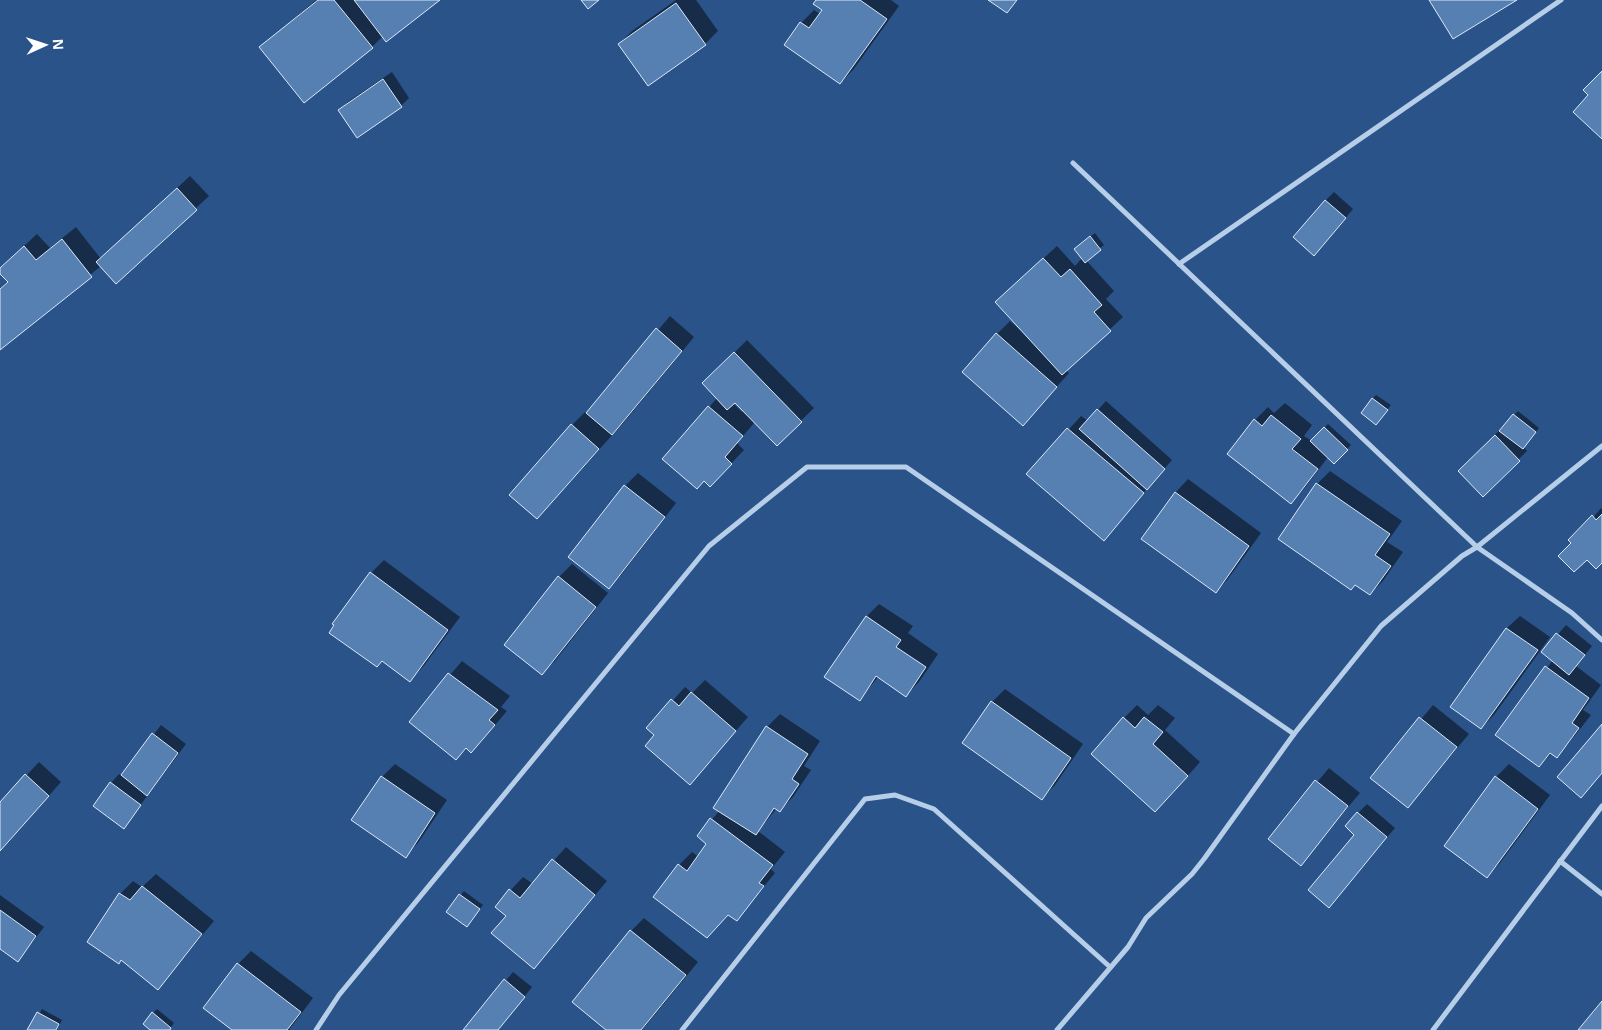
<svg xmlns="http://www.w3.org/2000/svg" width="1602" height="1030" viewBox="0 0 1602 1030" font-family="'Open Sans',sans-serif">
  <rect width="100%" height="100%" fill="#2a5389"/>
  <!-- shadow -->
  <g fill="#0007" fill-rule="evenodd">
    <polygon points="316,0 438,0 383,36 372,47 261,47"/>
    <polygon points="676,0 696,0 718,31 705,44 619,44 632,31"/>
    <polygon points="817,0 891,0 899,6 853,70 840,83 801,23 814,10 820,14 824,9"/>
    <polygon points="392,72 409,98 401,106 340,110 349,101"/>
    <polygon points="190,176 209,196 116,282 101,266 0,348 0,288 8,281 0,269 11,258 37,234 50,248 76,227 101,259"/>
    <polygon points="1334,192 1353,209 1322,246 1325,201"/>
    <polygon points="1095,233 1104,245 1086,260 1114,291 1106,299 1123,317 1066,370 1069,373 1035,411 997,334 1010,321 1021,331 1023,330 1010,289 1057,246 1075,266 1082,258 1079,245"/>
    <polygon points="670,316 694,337 625,421 537,518 511,495 572,425 585,412 587,414"/>
    <path d="M747,340L814,408L777,444L755,422L737,443L744,450L723,472L705,480L664,459L717,398L704,383ZM735,401L744,410L742,412L733,403Z"/>
    <polygon points="1376,395 1391,405 1380,419 1372,399"/>
    <polygon points="1106,401 1172,460 1103,539 1028,474 1081,416 1088,421"/>
    <polygon points="1285,403 1312,425 1304,436 1312,441 1328,424 1351,445 1334,463 1328,457 1304,489 1291,502 1255,420 1268,407 1274,413"/>
    <polygon points="1518,411 1539,428 1524,447 1527,451 1483,495 1460,471"/>
    <polygon points="1330,471 1402,521 1387,542 1403,552 1383,581 1370,594 1317,484"/>
    <polygon points="638,473 676,503 622,574 609,587 625,486"/>
    <polygon points="1188,479 1261,533 1228,579 1216,592 1143,539 1176,492"/>
    <polygon points="1601,508 1602,509 1602,561 1572,543"/>
    <polygon points="384,560 460,617 423,667 410,680 383,660 371,573"/>
    <polygon points="572,564 608,593 555,661 542,673 559,577"/>
    <polygon points="879,604 913,626 908,633 938,654 919,682 906,695 879,676 860,699 867,616"/>
    <polygon points="1520,616 1550,637 1494,715 1481,728 1451,706 1507,628"/>
    <polygon points="1566,625 1592,646 1576,666 1601,685 1583,710 1591,715 1569,743 1556,756 1552,753 1539,766 1497,735 1553,660 1543,652"/>
    <polygon points="462,661 510,696 501,707 507,711 484,738 471,751 467,748 456,759 411,721"/>
    <polygon points="705,680 748,717 690,783 656,735 648,728 685,687 692,693"/>
    <polygon points="1005,689 1083,744 1055,785 1042,798 992,702"/>
    <polygon points="1137,705 1148,715 1158,705 1175,718 1165,730 1200,762 1168,798 1124,718"/>
    <polygon points="1433,705 1469,734 1408,806 1372,778"/>
    <polygon points="780,714 820,741 804,766 811,770 793,797 780,810 777,808 758,831 785,852 771,869 775,873 736,920 679,865 692,852 699,857 708,843 698,836 720,810 767,727"/>
    <polygon points="161,725 186,744 124,827 111,783 119,774 122,776"/>
    <polygon points="39,762 61,782 0,851 0,804"/>
    <polygon points="395,764 447,800 418,843 405,856 382,777"/>
    <polygon points="1509,764 1550,795 1500,863 1487,876 1496,777"/>
    <polygon points="1329,768 1360,793 1300,864 1269,839"/>
    <polygon points="1367,804 1395,828 1337,897 1356,834 1358,813"/>
    <polygon points="566,847 607,881 534,967 508,915 496,906 523,877 533,884"/>
    <polygon points="156,874 214,921 158,988 122,959 88,942 120,894 133,881 142,887"/>
    <polygon points="464,891 483,905 467,925 448,911"/>
    <polygon points="0,895 44,927 18,961 0,948"/>
    <polygon points="644,918 698,962 642,1030 608,1030 631,931"/>
    <polygon points="251,951 313,998 289,1030 234,1030 238,964"/>
    <polygon points="513,972 532,987 498,1030 464,1030"/>
    <polygon points="42,1009 62,1020 57,1030 30,1030"/>
    <polygon points="157,1009 174,1023 169,1030 152,1030 153,1013"/>
  </g>
  <!-- building -->
  <g fill="#567fb2" stroke="#dbe8f7">
    <polygon points="318,0 334,0 373,48 304,103 259,47"/>
    <polygon points="354,0 440,0 386,42"/>
    <polygon points="581,0 599,0 588,9"/>
    <polygon points="816,0 860,0 887,19 840,84 784,45 800,22 809,28 822,10 813,4"/>
    <polygon points="988,0 1017,0 1007,13"/>
    <polygon points="1429,0 1517,0 1453,39"/>
    <polygon points="676,3 706,45 648,86 618,44"/>
    <polygon points="1602,71 1602,139 1573,112 1588,95 1583,90"/>
    <polygon points="383,79 402,107 357,138 338,110"/>
    <polygon points="177,188 197,210 116,284 96,262"/>
    <polygon points="1325,200 1346,218 1314,256 1293,237"/>
    <polygon points="1090,236 1101,250 1085,263 1074,249"/>
    <polygon points="62,239 92,277 0,350 0,289 8,282 0,274 0,268 24,246 36,260"/>
    <polygon points="1043,258 1061,277 1070,269 1102,305 1094,312 1111,331 1062,375 995,302"/>
    <polygon points="656,328 682,351 612,435 586,413"/>
    <polygon points="996,333 1057,387 1023,426 962,372"/>
    <polygon points="734,352 802,422 777,446 735,403 727,410 702,383"/>
    <polygon points="1372,398 1388,410 1376,425 1361,413"/>
    <polygon points="708,406 743,436 725,457 732,464 710,487 704,481 697,489 662,459"/>
    <polygon points="1097,409 1165,469 1147,490 1079,429"/>
    <polygon points="1513,414 1536,432 1523,449 1499,431"/>
    <polygon points="1271,415 1301,439 1292,449 1318,469 1291,504 1227,454 1254,419 1262,426"/>
    <polygon points="571,424 599,449 537,519 509,495"/>
    <polygon points="1324,427 1348,450 1334,464 1310,441"/>
    <polygon points="1067,428 1144,493 1104,541 1026,474"/>
    <polygon points="1495,435 1520,461 1483,497 1458,471"/>
    <polygon points="1316,483 1390,534 1375,555 1391,566 1370,595 1355,585 1351,590 1278,539"/>
    <polygon points="624,485 665,517 609,589 568,557"/>
    <polygon points="1175,492 1249,546 1216,593 1141,539"/>
    <polygon points="1602,514 1602,563 1596,569 1587,560 1574,572 1558,556 1571,543 1568,540 1592,515 1596,520"/>
    <polygon points="370,572 448,630 410,682 382,661 377,667 329,633 334,625 332,624"/>
    <polygon points="558,576 596,607 542,675 504,645"/>
    <polygon points="866,616 901,640 896,647 926,667 906,697 876,676 860,701 824,677"/>
    <polygon points="1506,628 1538,650 1481,729 1450,707"/>
    <polygon points="1556,633 1585,655 1569,675 1541,652"/>
    <polygon points="1545,666 1589,698 1572,723 1579,728 1557,758 1550,753 1539,767 1495,735"/>
    <polygon points="448,673 498,710 489,720 495,725 471,753 466,748 456,760 409,722"/>
    <polygon points="691,692 736,731 690,785 645,746 654,735 646,728 671,699 679,706"/>
    <polygon points="991,701 1071,758 1042,800 962,743"/>
    <polygon points="1123,717 1135,728 1144,717 1163,732 1153,744 1188,776 1155,812 1091,754"/>
    <polygon points="1419,717 1457,747 1408,808 1370,778"/>
    <polygon points="1602,724 1602,773 1581,798 1557,777"/>
    <polygon points="766,726 808,754 792,779 799,784 780,812 774,808 756,835 713,808"/>
    <polygon points="152,733 178,753 147,796 121,775"/>
    <polygon points="25,774 49,796 0,851 0,802"/>
    <polygon points="381,776 435,813 406,858 351,820"/>
    <polygon points="1495,776 1538,809 1487,878 1444,846"/>
    <polygon points="1315,780 1348,806 1301,866 1268,839"/>
    <polygon points="110,782 141,805 124,829 93,806"/>
    <polygon points="1357,812 1387,837 1329,908 1308,890 1354,835 1345,826"/>
    <polygon points="710,818 773,865 759,883 764,886 737,921 728,915 707,938 653,897 678,864 687,871 706,844 697,836"/>
    <polygon points="552,859 595,895 534,969 491,933 506,916 495,907 509,889 520,898"/>
    <polygon points="142,886 202,934 158,990 121,960 119,964 87,942 119,893 130,900"/>
    <polygon points="459,894 480,909 467,927 446,912"/>
    <polygon points="0,910 36,936 18,962 0,949"/>
    <polygon points="630,930 686,975 641,1030 606,1030 572,1002"/>
    <polygon points="237,963 301,1012 287,1030 232,1030 203,1008"/>
    <polygon points="504,979 525,997 498,1030 463,1030"/>
    <polygon points="1602,1001 1602,1030 1578,1030"/>
    <polygon points="37,1012 59,1024 56,1030 27,1030"/>
    <polygon points="152,1012 171,1028 170,1030 150,1030 143,1024"/>
  </g>
  <g fill="none" stroke-linecap="round" stroke-linejoin="round">
    <!-- street -->
    <g stroke="#b7cee9" stroke-width="5">
      <polyline points="1073,163 1477,547 1572,613 1602,640"/>
      <polyline points="1179,264 1561,0"/>
      <polyline points="1560,861 1602,894"/>
      <polyline points="316,1030 339,995 709,546 807,467 906,467 1294,734"/>
      <polyline points="682,1030 865,799 895,795 934,809 1110,967"/>
      <polyline points="1057,1030 1128,947 1146,918 1192,874 1204,859 1294,734 1381,626 1462,556 1477,547 1602,446"/>
      <polyline points="1433,1030 1602,806"/>
    </g>
  </g>
  <!-- north arrow -->
  <g transform="translate(45 45) rotate(87)" stroke="#2a5389" stroke-width="4" paint-order="stroke">
  <path d="M0-4L9 19L0 12L-9 19Z" fill="#ffffff"/>
  <text y="-8" font-size="14" font-weight="bold" text-anchor="middle" fill="#ffffff">N</text>
  </g>
</svg>
